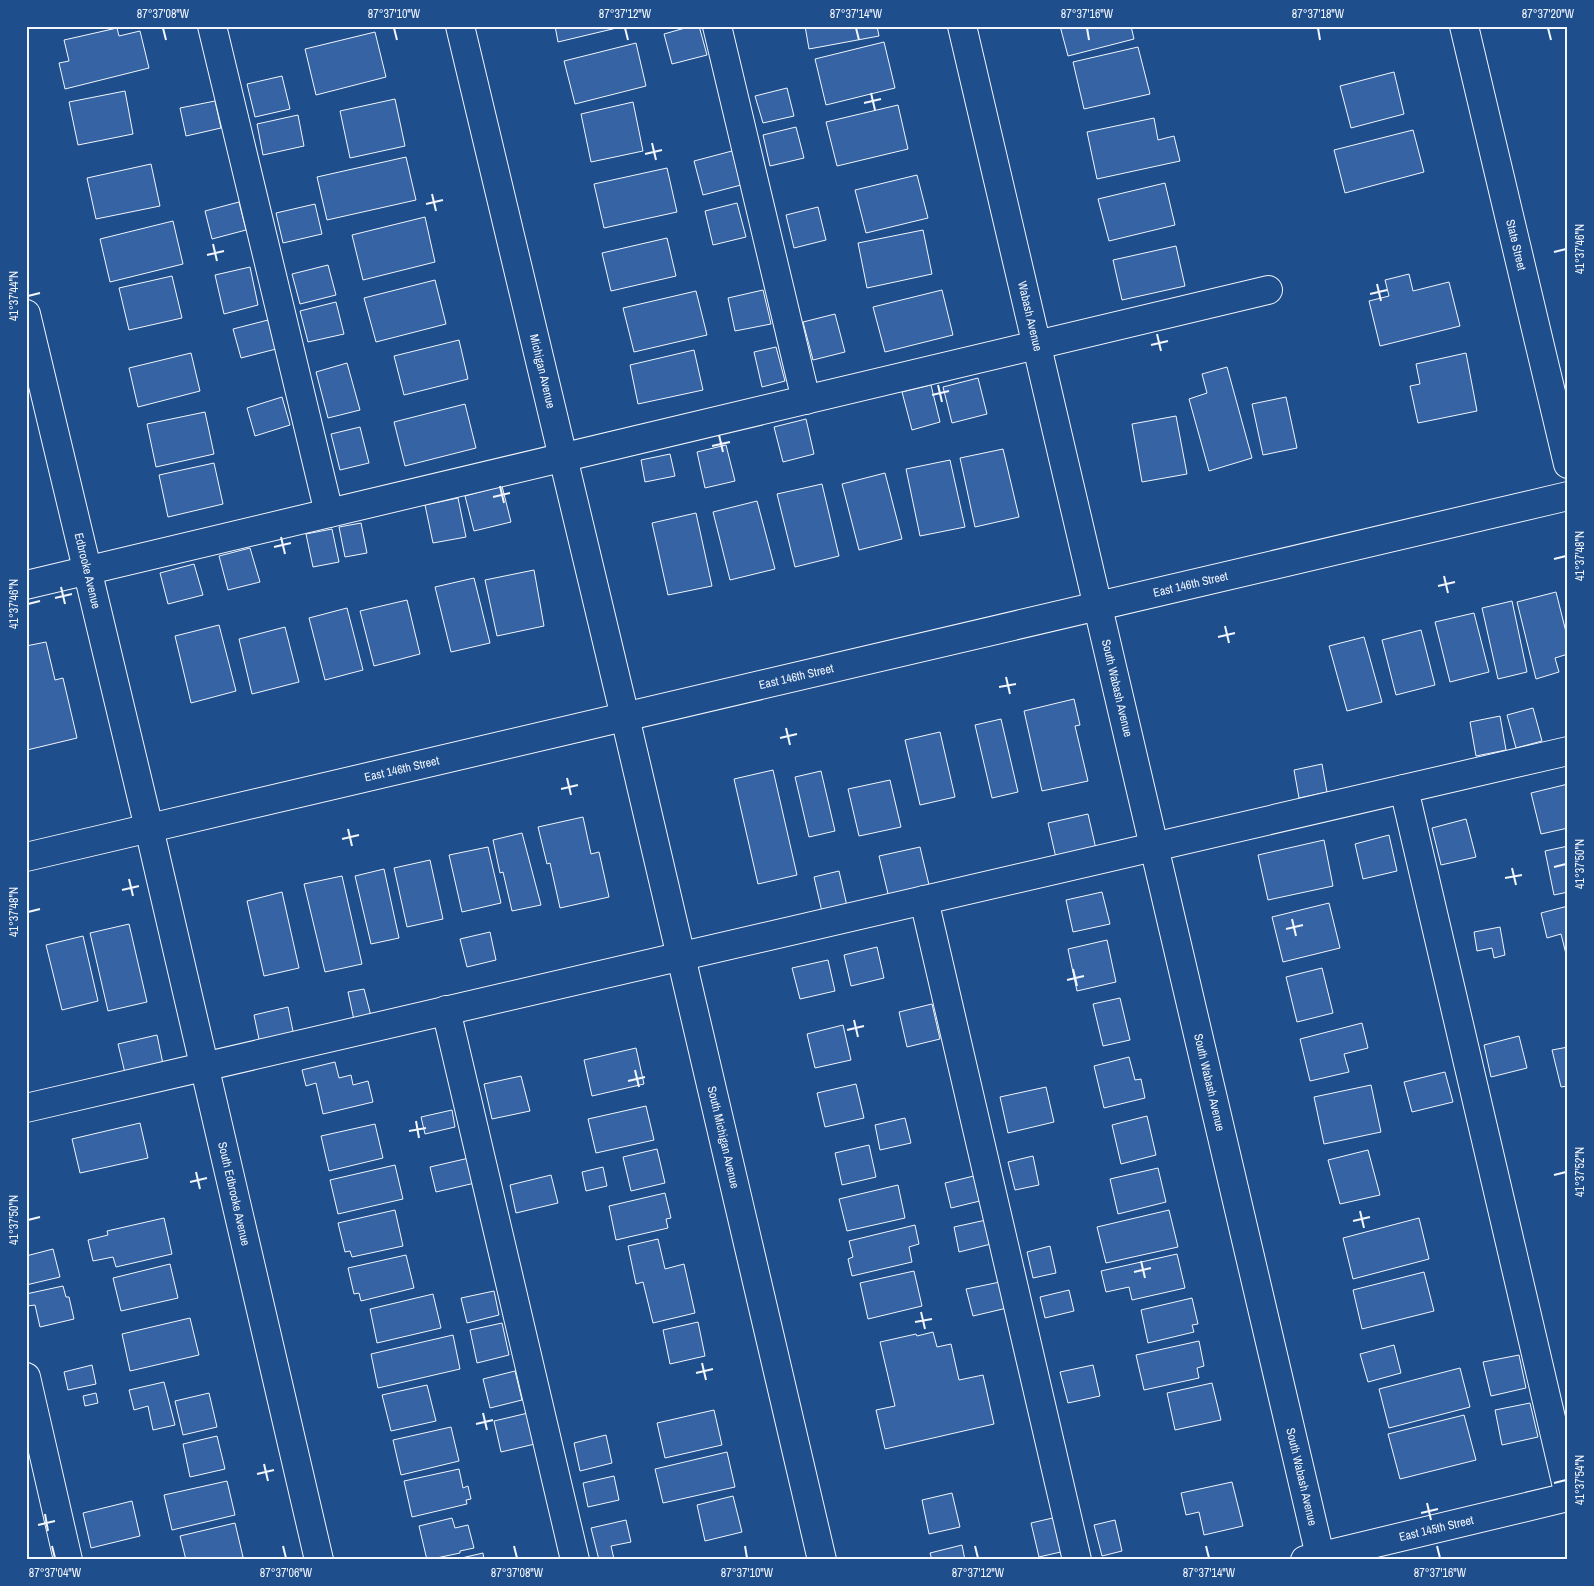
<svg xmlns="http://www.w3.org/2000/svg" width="1594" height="1586" viewBox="0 0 1594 1586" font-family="'Archivo Narrow',sans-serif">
  <rect width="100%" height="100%" fill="#1f4e8c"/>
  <!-- building -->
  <g fill="#3563a3" stroke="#f2f6ff">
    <polygon points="555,26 625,26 558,42"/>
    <polygon points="692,26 699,26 707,55 672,64 664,34"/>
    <polygon points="805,26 877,26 879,36 809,49"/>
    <polygon points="1060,26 1131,26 1134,39 1068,56"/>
    <polygon points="117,28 119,36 140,31 149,68 65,89 59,63 69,61 64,40"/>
    <polygon points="375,32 386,77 316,95 305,49"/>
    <polygon points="884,42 895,88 826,105 815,59"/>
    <polygon points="636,43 646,86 575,104 564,61"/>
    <polygon points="1138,47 1150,94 1084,109 1073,62"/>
    <polygon points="1394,72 1404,114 1351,128 1340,86"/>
    <polygon points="282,76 290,109 255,117 247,84"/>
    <polygon points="787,88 794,116 763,123 755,96"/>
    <polygon points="125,91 133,134 78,145 69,102"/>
    <polygon points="395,99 405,146 350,158 340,111"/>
    <polygon points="215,101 221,128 186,136 180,108"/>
    <polygon points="633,102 643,151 591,162 581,114"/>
    <polygon points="898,105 908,149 837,166 826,122"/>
    <polygon points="298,115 304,146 263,155 257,124"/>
    <polygon points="1154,118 1158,140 1174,136 1180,161 1097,179 1087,132"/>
    <polygon points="796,127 804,158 770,166 763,135"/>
    <polygon points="1413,130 1424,172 1345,193 1334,150"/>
    <polygon points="732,151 741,185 703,195 694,161"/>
    <polygon points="406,157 416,200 327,220 317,177"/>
    <polygon points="151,164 160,206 96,219 87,178"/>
    <polygon points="667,168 677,212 604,228 594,184"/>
    <polygon points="917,175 928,218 866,233 855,190"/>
    <polygon points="1165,183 1175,225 1109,241 1098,199"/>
    <polygon points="239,202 246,230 212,239 205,211"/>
    <polygon points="737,203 746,237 713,245 705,211"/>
    <polygon points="315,204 322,234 283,243 276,213"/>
    <polygon points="818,207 826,240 794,248 786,215"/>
    <polygon points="425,217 435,262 363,280 352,235"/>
    <polygon points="173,221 183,264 110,282 100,239"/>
    <polygon points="923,230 932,274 867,288 858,243"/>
    <polygon points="667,238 676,276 611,291 602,253"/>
    <polygon points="1176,246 1185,286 1122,300 1113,260"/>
    <polygon points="328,265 336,295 300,304 292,274"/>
    <polygon points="250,267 258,305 224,314 215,275"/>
    <polygon points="1409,274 1413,291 1449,282 1460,326 1380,346 1369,301 1389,296 1385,280"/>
    <polygon points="172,276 182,318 129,330 119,288"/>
    <polygon points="435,280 446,324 376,342 364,298"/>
    <polygon points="763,290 771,324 735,331 728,298"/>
    <polygon points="942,290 953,335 885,352 873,307"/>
    <polygon points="696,291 707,335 634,352 623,308"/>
    <polygon points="336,302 344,334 308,342 300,311"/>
    <polygon points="835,314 845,352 813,360 803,322"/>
    <polygon points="268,320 276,349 241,358 233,329"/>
    <polygon points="459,340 468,379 404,395 394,356"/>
    <polygon points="776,347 785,381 762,387 754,352"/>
    <polygon points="694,350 703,390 638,404 630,365"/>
    <polygon points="191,353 200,391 138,407 129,368"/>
    <polygon points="1466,353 1477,411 1418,423 1410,386 1420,384 1416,364"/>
    <polygon points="347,363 360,410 328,418 316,372"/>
    <polygon points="1227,367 1252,458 1209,471 1189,399 1207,393 1202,374"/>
    <polygon points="978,378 987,414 952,423 943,387"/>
    <polygon points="931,385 940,422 912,430 902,392"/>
    <polygon points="282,397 290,425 255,436 247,408"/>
    <polygon points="1286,397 1297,448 1263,455 1252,404"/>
    <polygon points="465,404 476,448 405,466 394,422"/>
    <polygon points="205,412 214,454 156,467 147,424"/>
    <polygon points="1176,416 1187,474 1142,482 1132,424"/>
    <polygon points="806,419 814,454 783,462 774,427"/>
    <polygon points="360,427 369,463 340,470 331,434"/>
    <polygon points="726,445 735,481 705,488 697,452"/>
    <polygon points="1003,449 1019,517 975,527 960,458"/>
    <polygon points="670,454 675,476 645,482 641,460"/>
    <polygon points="950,460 965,527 920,536 906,469"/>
    <polygon points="214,463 223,504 168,517 159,475"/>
    <polygon points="885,473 902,539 859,550 842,484"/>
    <polygon points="822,484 839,556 795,567 777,494"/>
    <polygon points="502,486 511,522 474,531 465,496"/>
    <polygon points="458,498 466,537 433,543 425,505"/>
    <polygon points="757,501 775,569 730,580 713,512"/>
    <polygon points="696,513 712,586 668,595 652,523"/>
    <polygon points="361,523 367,553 345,557 339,527"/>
    <polygon points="332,529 339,562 313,567 306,534"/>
    <polygon points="250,548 260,582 228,590 219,556"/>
    <polygon points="194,564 203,595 168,604 160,573"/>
    <polygon points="534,570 544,626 497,636 485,580"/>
    <polygon points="474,578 490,643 451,652 435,587"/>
    <polygon points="1556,592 1568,640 1568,654 1555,658 1559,672 1536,679 1517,602"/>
    <polygon points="407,600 420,654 374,666 360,611"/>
    <polygon points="1512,601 1527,672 1498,679 1482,608"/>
    <polygon points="347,608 363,670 325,680 309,618"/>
    <polygon points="1474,613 1489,672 1450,682 1435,622"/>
    <polygon points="219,625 236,691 191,703 175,636"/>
    <polygon points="285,627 299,682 252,694 239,639"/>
    <polygon points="1421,630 1435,685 1396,695 1382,640"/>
    <polygon points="1364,637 1382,702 1347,711 1329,646"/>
    <polygon points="46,642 55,680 63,678 77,738 27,750 26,646"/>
    <polygon points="1074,699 1080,725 1075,726 1088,781 1042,791 1024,711"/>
    <polygon points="1533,708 1542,741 1516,748 1507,715"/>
    <polygon points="1500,716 1506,750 1476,756 1470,722"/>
    <polygon points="1001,719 1018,792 992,798 975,725"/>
    <polygon points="940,732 955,797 920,805 905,740"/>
    <polygon points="1322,764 1327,792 1299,798 1294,770"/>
    <polygon points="773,770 797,875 758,884 734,779"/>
    <polygon points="821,771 835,831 809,837 795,777"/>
    <polygon points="890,780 901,827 859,836 848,789"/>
    <polygon points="1568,784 1568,828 1541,834 1531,793"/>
    <polygon points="1088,814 1096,849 1056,858 1048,823"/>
    <polygon points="583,817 591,854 599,852 609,897 560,908 550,863 547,864 538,827"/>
    <polygon points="1466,819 1476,857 1441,865 1432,828"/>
    <polygon points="522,833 541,905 512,911 503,872 500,873 493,840"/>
    <polygon points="1389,835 1397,871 1363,879 1355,844"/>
    <polygon points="1324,840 1333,886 1268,900 1258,855"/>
    <polygon points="1568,846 1568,892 1554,895 1545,851"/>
    <polygon points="488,847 501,903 462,912 449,855"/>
    <polygon points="920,847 930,889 889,898 879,856"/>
    <polygon points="430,860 443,919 407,927 394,868"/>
    <polygon points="384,869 399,938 371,944 355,876"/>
    <polygon points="839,871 847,906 822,912 814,877"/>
    <polygon points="342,876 362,964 325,972 304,884"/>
    <polygon points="282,892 299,968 264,976 247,901"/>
    <polygon points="1102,892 1110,924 1073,932 1066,900"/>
    <polygon points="1329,903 1340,948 1283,962 1272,917"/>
    <polygon points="1568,906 1568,953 1566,954 1561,934 1547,938 1541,913"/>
    <polygon points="129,924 147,1002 108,1011 90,933"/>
    <polygon points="1500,927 1505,955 1494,958 1492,948 1477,951 1474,932"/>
    <polygon points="490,932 496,960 467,967 460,939"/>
    <polygon points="83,936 98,1001 62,1010 46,945"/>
    <polygon points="1107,940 1116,982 1077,991 1068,949"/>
    <polygon points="877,947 884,978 851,986 844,955"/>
    <polygon points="828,960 835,991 800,999 792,968"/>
    <polygon points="1322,968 1333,1013 1297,1022 1286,977"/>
    <polygon points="364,989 371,1016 354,1020 348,992"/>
    <polygon points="1120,998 1130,1040 1103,1046 1093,1004"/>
    <polygon points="932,1004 940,1039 907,1047 899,1012"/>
    <polygon points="288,1007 294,1036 260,1044 254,1015"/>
    <polygon points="1362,1023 1368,1048 1344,1054 1349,1072 1310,1081 1300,1039"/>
    <polygon points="843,1025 851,1060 815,1068 807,1034"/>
    <polygon points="157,1035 163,1064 125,1073 118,1044"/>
    <polygon points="1519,1036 1527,1068 1491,1077 1484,1045"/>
    <polygon points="1568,1047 1568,1086 1561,1087 1552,1050"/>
    <polygon points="636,1048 644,1084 592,1096 584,1060"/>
    <polygon points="1129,1057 1135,1080 1141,1079 1145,1098 1104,1108 1094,1066"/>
    <polygon points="335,1062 339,1078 351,1075 353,1085 368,1081 373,1102 323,1114 316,1083 306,1086 302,1070"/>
    <polygon points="1445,1072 1453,1102 1412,1112 1404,1082"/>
    <polygon points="521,1076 530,1111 492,1119 484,1084"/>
    <polygon points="856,1084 864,1118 825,1127 817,1093"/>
    <polygon points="1371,1085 1381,1132 1324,1144 1314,1097"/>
    <polygon points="1046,1087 1054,1122 1008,1133 1000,1097"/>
    <polygon points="646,1106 654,1140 596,1153 588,1119"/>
    <polygon points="452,1110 455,1127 425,1134 421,1117"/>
    <polygon points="1147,1116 1156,1155 1121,1164 1112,1125"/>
    <polygon points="905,1118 911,1143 880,1150 875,1125"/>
    <polygon points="140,1123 148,1158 80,1173 72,1139"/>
    <polygon points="375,1124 383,1158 329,1171 321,1136"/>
    <polygon points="869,1145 876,1177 842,1185 835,1153"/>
    <polygon points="657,1149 665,1183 631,1191 623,1157"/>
    <polygon points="1368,1150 1380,1195 1340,1204 1328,1160"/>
    <polygon points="1033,1156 1039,1185 1015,1190 1008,1162"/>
    <polygon points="469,1158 475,1183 436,1192 430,1167"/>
    <polygon points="395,1165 403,1199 338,1214 330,1180"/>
    <polygon points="603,1167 607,1186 586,1191 582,1172"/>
    <polygon points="1158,1168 1166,1202 1118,1214 1110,1179"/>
    <polygon points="551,1175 558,1203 516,1213 510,1185"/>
    <polygon points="978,1175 984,1200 951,1208 945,1183"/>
    <polygon points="898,1185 905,1218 847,1231 839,1199"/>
    <polygon points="665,1193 671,1218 666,1219 668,1228 616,1240 609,1206"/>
    <polygon points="395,1210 403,1246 352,1257 350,1251 345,1252 338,1223"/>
    <polygon points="1169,1210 1178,1247 1106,1263 1097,1227"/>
    <polygon points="164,1218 172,1254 116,1267 113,1257 93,1261 88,1240 108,1235 107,1231"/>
    <polygon points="1419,1218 1429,1259 1353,1279 1343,1238"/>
    <polygon points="986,1220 991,1244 959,1252 954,1227"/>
    <polygon points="915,1225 919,1244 909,1247 912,1262 852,1276 848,1259 853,1257 849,1241"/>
    <polygon points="658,1239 665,1269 684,1264 695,1313 653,1323 643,1282 636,1284 628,1246"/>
    <polygon points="1050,1246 1056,1273 1033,1278 1027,1252"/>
    <polygon points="53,1249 60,1277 26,1285 26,1256"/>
    <polygon points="1177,1254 1185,1288 1132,1300 1129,1287 1106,1292 1101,1271"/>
    <polygon points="406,1255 414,1288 361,1301 359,1293 354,1294 348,1268"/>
    <polygon points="170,1264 178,1298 121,1311 113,1278"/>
    <polygon points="914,1271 922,1306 868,1319 860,1283"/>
    <polygon points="1424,1272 1434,1311 1362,1329 1353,1290"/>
    <polygon points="1000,1282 1007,1308 973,1316 966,1289"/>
    <polygon points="63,1286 66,1297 69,1297 74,1319 40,1327 35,1305 27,1306 26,1294"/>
    <polygon points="1069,1290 1074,1311 1045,1318 1040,1297"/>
    <polygon points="494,1291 499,1315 467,1323 461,1298"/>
    <polygon points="433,1294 441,1328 377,1343 370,1309"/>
    <polygon points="1192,1298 1198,1324 1192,1325 1194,1332 1148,1343 1141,1310"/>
    <polygon points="190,1318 199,1355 130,1371 122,1334"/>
    <polygon points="698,1322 705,1356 670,1364 663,1330"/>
    <polygon points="502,1323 509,1355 477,1363 470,1330"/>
    <polygon points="933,1332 937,1347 951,1344 959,1380 983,1375 994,1424 885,1449 876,1410 895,1406 880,1342 916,1334 917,1336"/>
    <polygon points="453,1335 460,1369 378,1388 371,1354"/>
    <polygon points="1199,1341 1204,1366 1197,1368 1199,1378 1144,1390 1136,1355"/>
    <polygon points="1394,1345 1401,1373 1368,1382 1360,1354"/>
    <polygon points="1519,1355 1526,1388 1491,1396 1483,1362"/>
    <polygon points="92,1365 96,1384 68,1390 64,1372"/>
    <polygon points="1093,1365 1100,1396 1068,1403 1060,1372"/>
    <polygon points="1460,1368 1470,1407 1389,1428 1379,1389"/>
    <polygon points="515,1371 522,1400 490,1408 483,1379"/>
    <polygon points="164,1382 175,1425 153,1430 148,1406 134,1410 129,1390"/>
    <polygon points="1212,1383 1221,1420 1175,1430 1167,1393"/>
    <polygon points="427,1385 436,1421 391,1431 382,1395"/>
    <polygon points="96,1393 98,1403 85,1406 83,1396"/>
    <polygon points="209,1393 217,1427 183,1435 175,1401"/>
    <polygon points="1530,1403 1538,1437 1502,1445 1495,1410"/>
    <polygon points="714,1410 722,1445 665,1458 657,1423"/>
    <polygon points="528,1413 535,1444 501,1452 494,1421"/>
    <polygon points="1464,1415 1476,1460 1400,1479 1388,1434"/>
    <polygon points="451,1427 459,1461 401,1475 393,1440"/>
    <polygon points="606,1435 612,1463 580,1471 574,1443"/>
    <polygon points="217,1436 225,1469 190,1477 183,1444"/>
    <polygon points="727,1452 735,1487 663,1503 655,1469"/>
    <polygon points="459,1469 463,1488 468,1486 471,1499 466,1500 467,1504 412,1517 404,1481"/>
    <polygon points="614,1476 619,1500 588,1507 583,1483"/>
    <polygon points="227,1481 235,1515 172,1530 164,1495"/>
    <polygon points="1232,1482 1243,1526 1204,1535 1199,1512 1186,1515 1181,1493"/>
    <polygon points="952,1493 960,1527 929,1534 922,1500"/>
    <polygon points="733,1496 742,1532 705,1541 697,1505"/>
    <polygon points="132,1501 140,1536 91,1548 83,1513"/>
    <polygon points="1057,1517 1065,1551 1039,1557 1031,1523"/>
    <polygon points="452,1518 455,1528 468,1525 474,1548 460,1551 460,1553 427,1560 419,1526"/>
    <polygon points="626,1520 631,1542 611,1546 614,1559 599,1560 591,1528"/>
    <polygon points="1115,1520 1122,1551 1102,1556 1094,1525"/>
    <polygon points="235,1523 243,1557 232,1560 186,1560 180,1536"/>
    <polygon points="962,1545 965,1560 932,1560 930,1553"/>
    <polygon points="483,1553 484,1560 453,1560"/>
  </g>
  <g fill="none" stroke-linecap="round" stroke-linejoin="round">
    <defs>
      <g id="minor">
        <polyline points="212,26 329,513"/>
        <path id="s1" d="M460,26L625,717L822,1560"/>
        <polyline points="717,26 806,400"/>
        <path id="s2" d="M962,26L1321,1560"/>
        <path id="s3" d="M1464,26L1568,464"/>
        <path id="s4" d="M26,314L149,828L319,1560"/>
        <polyline points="26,585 1268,290"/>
        <polyline points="1404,789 1568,1491"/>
        <path id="s5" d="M26,857L1568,496"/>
        <polyline points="924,900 1077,1560"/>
        <polyline points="446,1010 575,1560"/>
        <polyline points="26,1108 1568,751"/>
        <polyline points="26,1377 68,1560"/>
        <path id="s6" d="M1305,1560L1568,1497"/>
      </g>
    </defs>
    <!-- minor casing -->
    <use href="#minor" stroke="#f2f6ff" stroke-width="30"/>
    <!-- minor -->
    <use href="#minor" stroke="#1f4e8c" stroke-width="28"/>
  </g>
  <!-- ticks -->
  <path fill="none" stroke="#f2f6ff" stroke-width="2" d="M163,28L166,40M394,28L397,40M625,28L628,40M856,28L859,40M1087,28L1089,40M1318,28L1320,40M1548,28L1551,40M871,93L875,110M864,103L881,99M652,143L656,160M645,154L662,150M432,194L436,211M426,204L443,200M213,244L217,261M1554,252L1566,249M207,255L224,251M1377,284L1381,301M1370,294L1387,290M28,296L40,293M1157,334L1161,351M1151,345L1168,341M938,385L942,402M932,395L949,391M719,435L723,452M712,446L730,442M500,486L504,503M493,497L510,493M281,537L285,554M274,547L291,543M1554,559L1566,556M1444,576L1448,593M1438,586L1455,582M61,587L65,604M55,598L72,594M28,604L40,601M1225,626L1229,643M1218,637L1235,633M1006,677L1010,694M999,687L1016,684M786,728L790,745M780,738L797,734M567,778L571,795M561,789L578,785M348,829L352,846M342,839L359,835M1554,867L1566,864M1512,868L1516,885M1505,878L1522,875M129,879L133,896M122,890L139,886M28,912L40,909M1292,919L1296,936M1286,929L1303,925M1073,969L1077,986M1067,980L1084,976M854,1020L858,1037M847,1030L864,1026M635,1070L639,1087M628,1081L645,1077M416,1121L419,1138M409,1131L426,1128M196,1172L200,1189M1554,1175L1566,1172M190,1182L207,1178M1360,1211L1364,1228M28,1220L40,1217M1353,1221L1370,1217M1141,1261L1145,1278M1134,1272L1151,1268M921,1312L925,1329M915,1322L932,1319M702,1363L706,1380M696,1373L713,1369M483,1413L487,1430M476,1424L493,1420M264,1464L268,1481M257,1474L274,1470M1554,1483L1566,1480M1427,1503L1431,1520M1421,1513L1438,1509M45,1514L48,1531M38,1525L55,1521M52,1546L55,1558M283,1546L286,1558M514,1546L517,1558M745,1546L747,1558M975,1546L978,1558M1206,1546L1209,1558M1437,1546L1440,1558"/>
  <g text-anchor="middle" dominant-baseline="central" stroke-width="4" stroke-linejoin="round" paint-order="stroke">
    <!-- street labels -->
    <g font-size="12" fill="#f2f6ff" stroke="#1f4e8c">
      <text stroke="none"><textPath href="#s3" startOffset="225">State Street</textPath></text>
      <text stroke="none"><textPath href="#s2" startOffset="298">Wabash Avenue</textPath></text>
      <text stroke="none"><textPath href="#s1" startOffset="355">Michigan Avenue</textPath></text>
      <text stroke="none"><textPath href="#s4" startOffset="264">Edbrooke Avenue</textPath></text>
      <text stroke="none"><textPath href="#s5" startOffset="1196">East 146th Street</textPath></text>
      <text stroke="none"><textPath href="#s5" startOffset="791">East 146th Street</textPath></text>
      <text stroke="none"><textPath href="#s2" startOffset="680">South Wabash Avenue</textPath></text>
      <text stroke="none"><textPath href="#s5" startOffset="386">East 146th Street</textPath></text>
      <text stroke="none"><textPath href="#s2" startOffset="1085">South Wabash Avenue</textPath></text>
      <text stroke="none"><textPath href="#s1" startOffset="1142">South Michigan Avenue</textPath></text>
      <text stroke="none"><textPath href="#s4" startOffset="904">South Edbrooke Avenue</textPath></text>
      <text stroke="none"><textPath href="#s2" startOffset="1490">South Wabash Avenue</textPath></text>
      <text stroke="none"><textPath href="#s6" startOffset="135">East 145th Street</textPath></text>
    </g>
  </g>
  <!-- border -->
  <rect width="1594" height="1586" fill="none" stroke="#1f4e8c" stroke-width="55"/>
  <rect x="28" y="28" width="1538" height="1530" fill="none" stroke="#f2f6ff" stroke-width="2"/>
  <g font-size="12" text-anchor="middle" fill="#f2f6ff">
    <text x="163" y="18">87°37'08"W</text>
    <text x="394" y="18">87°37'10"W</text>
    <text x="625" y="18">87°37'12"W</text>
    <text x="856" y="18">87°37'14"W</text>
    <text x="1087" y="18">87°37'16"W</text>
    <text x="1318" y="18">87°37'18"W</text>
    <text x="1548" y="18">87°37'20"W</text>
    <text transform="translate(1580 249) rotate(-90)" y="4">41°37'46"N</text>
    <text transform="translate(14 296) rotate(-90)" y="4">41°37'44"N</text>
    <text transform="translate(1580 556) rotate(-90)" y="4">41°37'48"N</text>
    <text transform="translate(14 604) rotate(-90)" y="4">41°37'46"N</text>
    <text transform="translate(1580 864) rotate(-90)" y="4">41°37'50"N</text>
    <text transform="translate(14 912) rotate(-90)" y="4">41°37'48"N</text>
    <text transform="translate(1580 1172) rotate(-90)" y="4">41°37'52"N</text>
    <text transform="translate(14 1220) rotate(-90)" y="4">41°37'50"N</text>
    <text transform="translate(1580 1480) rotate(-90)" y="4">41°37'54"N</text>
    <text x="55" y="1577">87°37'04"W</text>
    <text x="286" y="1577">87°37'06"W</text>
    <text x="517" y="1577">87°37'08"W</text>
    <text x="747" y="1577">87°37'10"W</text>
    <text x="978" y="1577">87°37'12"W</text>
    <text x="1209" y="1577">87°37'14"W</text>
    <text x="1440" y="1577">87°37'16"W</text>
  </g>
</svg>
